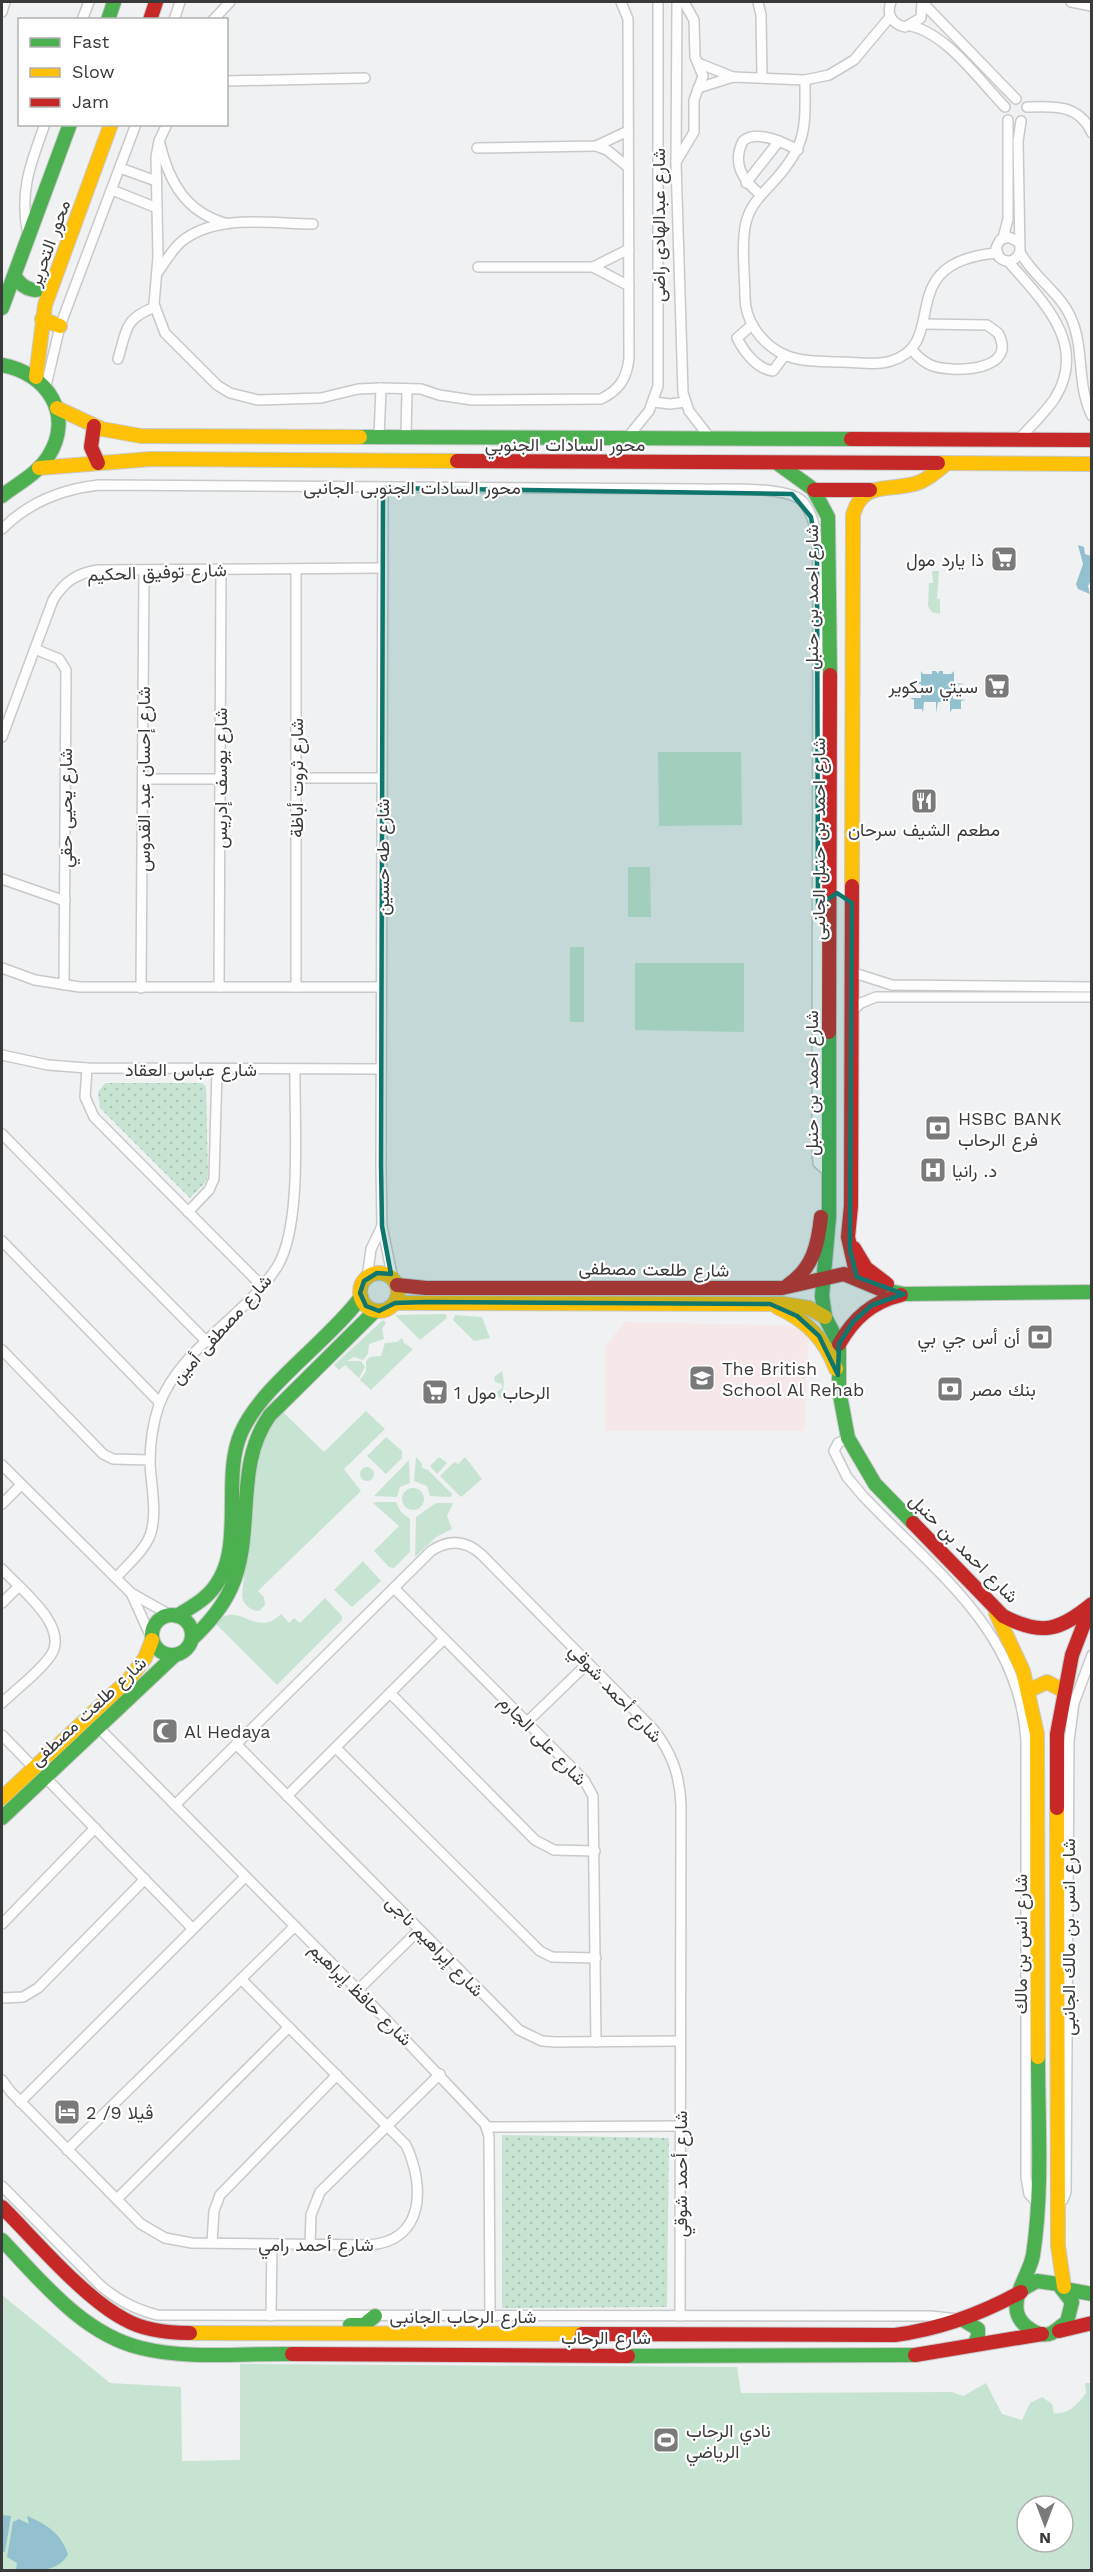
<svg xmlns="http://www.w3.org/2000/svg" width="1093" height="2572" viewBox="0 0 1093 2572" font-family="'Work Sans',Vazirmatn,sans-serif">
  <defs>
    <pattern id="park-dots" width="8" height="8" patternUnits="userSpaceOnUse" patternTransform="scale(1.5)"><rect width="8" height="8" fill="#c7e4d3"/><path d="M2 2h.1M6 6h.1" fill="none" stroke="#acc4b6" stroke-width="1.8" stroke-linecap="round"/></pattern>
  </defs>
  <rect width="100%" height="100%" fill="#f0f1f2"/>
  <!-- education -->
  <polygon fill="#f6e7e8" points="624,1322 809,1326 804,1431 605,1431 605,1347"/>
  <!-- grass -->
  <g fill="#c7e4d3" fill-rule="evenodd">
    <polygon points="932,571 939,571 937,599 940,599 940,614 932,612 928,606 929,583 933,583"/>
    <polygon points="658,752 741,752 742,825 659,826"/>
    <polygon points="628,867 650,867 651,917 628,917"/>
    <rect x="570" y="947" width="14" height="75"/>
    <polygon points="635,963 744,963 744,1032 635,1030"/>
    <polygon points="446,1314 447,1318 420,1340 395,1315"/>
    <polygon points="455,1315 482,1317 490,1338 474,1341 453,1320"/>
    <polygon points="383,1320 386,1323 382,1329 384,1339 369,1344 368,1354 363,1360 354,1357 347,1361 361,1361 365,1367 359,1378 345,1365 339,1370 334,1365"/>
    <polygon points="402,1338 404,1343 413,1349 371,1390 360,1380 366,1371 366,1361 370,1357 381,1356 385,1343 397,1342"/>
    <polygon points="502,1371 504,1382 502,1399 494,1394 502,1388 502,1384 495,1382 494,1377"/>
    <path d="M366,1411L385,1429L344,1469L361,1491L258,1591L264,1597L265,1605L259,1611C250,1611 243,1604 242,1596L255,1465C260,1443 268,1429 283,1412L324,1452Z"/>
    <polygon points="386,1437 402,1451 402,1458 386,1474 367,1456"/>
    <polygon points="416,1457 422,1464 422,1468 428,1470 452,1494 451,1497 430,1496 427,1486 414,1481"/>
    <polygon points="439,1457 447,1463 437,1474 430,1466"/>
    <polygon points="465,1457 482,1479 461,1497 440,1476 454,1462 458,1464"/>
    <polygon points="409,1460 410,1483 400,1487 397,1497 374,1496"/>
    <circle cx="367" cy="1474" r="7"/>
    <circle cx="413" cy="1499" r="11"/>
    <polygon points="376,1502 396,1502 401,1512 410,1519 410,1552 394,1568 389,1567 374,1551 399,1526 373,1503"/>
    <polygon points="436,1503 453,1503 447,1516 452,1529 436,1537 415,1557 416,1517"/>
    <polygon points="363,1561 381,1581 352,1607 334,1590"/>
    <path d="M325,1598L342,1616V1620L277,1685L215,1623C239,1598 255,1640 281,1614L289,1623L294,1618L300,1623Z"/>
    <path d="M2,2295L110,2383L181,2387L182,2461L240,2460V2364L737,2367L741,2393L952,2392L963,2396L986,2383L1002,2414L1022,2420L1030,2403L1042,2397L1052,2404L1054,2413C1068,2415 1078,2404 1086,2393L1085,2383H1091V2570H2ZM1027,2506H1063V2542H1027Z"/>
  </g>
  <!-- park -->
  <g fill="url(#park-dots)">
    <polygon points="105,1083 202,1083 206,1087 208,1176 205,1183 190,1198 100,1108 98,1092"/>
    <polygon points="502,2135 669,2138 667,2307 502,2308"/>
  </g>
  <!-- water -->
  <g fill="#92c0ce">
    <polygon points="1078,545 1084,547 1085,554 1091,556 1091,580 1088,586 1090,594 1078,589 1076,584 1083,564"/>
    <polygon points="921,671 923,674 932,674 932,671 936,671 938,674 939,671 943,671 943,674 951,674 954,671 954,683 965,684 953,685 953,699 966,700 961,701 961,709 952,709 950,713 950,702 938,702 936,713 936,702 924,702 923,713 922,709 914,709 914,700 910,698 921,698 921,684 910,683 921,682"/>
    <polygon points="2,2515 11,2516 5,2552 2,2552"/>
    <path d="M27,2516C47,2524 61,2534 68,2554C59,2572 37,2571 16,2570L17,2563L7,2557L13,2522L19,2519L29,2524Z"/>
  </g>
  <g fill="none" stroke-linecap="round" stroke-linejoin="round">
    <defs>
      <g id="street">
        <polyline points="677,2 676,162 683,393 689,411 710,438"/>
        <polyline points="758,2 761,15 762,78"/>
        <path d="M891,2C886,14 892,24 905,27L921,18L922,2"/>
        <polyline points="922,2 1016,99"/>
        <polyline points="1071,2 1092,6"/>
        <polyline points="2,12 5,2"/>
        <polyline points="82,20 89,2"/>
        <polyline points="174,20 180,2"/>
        <polyline points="213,20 230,2"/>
        <path d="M911,26C947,34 980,81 1005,107"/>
        <polyline points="698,63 733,77"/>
        <path d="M805,80C805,127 808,143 775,180C765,191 753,202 748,216C740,235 745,276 745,297C745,320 760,341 779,352C798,363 820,361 841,362C857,362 876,366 891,361C952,343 890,262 997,253"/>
        <polyline points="226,81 365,78"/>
        <polyline points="698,88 733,77 805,80 829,75 854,60 890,17"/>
        <path d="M1027,107C1054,106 1079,104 1092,133"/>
        <path d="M167,124L159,141L156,157L158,257L154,304L165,333L217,385L230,393L258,400L321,398L358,389L381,388L421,389L439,395L472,400L601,399C619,390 627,379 629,358L628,19L621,2"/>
        <path d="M160,144C169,182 186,212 225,223"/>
        <polyline points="596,146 607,150 628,167"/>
        <polyline points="477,148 596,146 628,131"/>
        <polyline points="676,162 694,132 694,100 703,76 695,57 694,20 684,2"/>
        <polyline points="120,168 156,181"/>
        <polyline points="746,183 779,141"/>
        <polyline points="112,190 157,208"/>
        <path d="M761,195C744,181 731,165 743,141C757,129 784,143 798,150"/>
        <path d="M28,235C19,192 30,165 45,124"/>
        <polyline points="1003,238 1008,219 1008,120"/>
        <path d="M1018,242L1009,237L1000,240L996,248L999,257C1007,264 1015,262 1020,252L1018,141L1021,121"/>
        <path d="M1020,252C1033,277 1060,292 1071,318C1085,349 1076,384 1092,416"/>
        <path d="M1008,261C1041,300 1089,343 1055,398C1045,413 1031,426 1018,440"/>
        <polyline points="478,267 593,267 629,249"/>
        <polyline points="593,267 629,286"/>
        <path d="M158,272C165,262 172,250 181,242C215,213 272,224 313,224"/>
        <path d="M752,325L737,338C744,352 757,369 773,371L785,355"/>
        <path d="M911,349C917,356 924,363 933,366C955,373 1019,371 998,333L987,325L924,324"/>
        <path d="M118,359C127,329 124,319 155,307"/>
        <polyline points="46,386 60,326 136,124"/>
        <polyline points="654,402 670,404 685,402"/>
        <polyline points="379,437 381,388"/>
        <polyline points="406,437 407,389"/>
        <polyline points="627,438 649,411 658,386 658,2"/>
        <polyline points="383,488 381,1165 382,1226 393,1279"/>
        <path d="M2,529C29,502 62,489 99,485L700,489C722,490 790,485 804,503C819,522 817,552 818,575L817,1149L818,1163L829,1173"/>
        <polyline points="35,649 59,659 66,670 64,985"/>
        <path d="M2,737L53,600C64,582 77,573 98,570L383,568"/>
        <polyline points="296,778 382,778"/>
        <polyline points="143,779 220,779"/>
        <polyline points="2,879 65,901"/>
        <polyline points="2,968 35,980 80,987 381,987"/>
        <polyline points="851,972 892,985 1092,987"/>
        <polyline points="219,987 221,569"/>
        <polyline points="296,987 296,569"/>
        <polyline points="141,988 144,570"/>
        <polyline points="851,1012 861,1003 876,997 1092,997"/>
        <polyline points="2,1055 48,1065 87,1068 381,1069"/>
        <polyline points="87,1068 85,1097 94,1117 262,1286"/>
        <polyline points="2,1134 207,1342"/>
        <polyline points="188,1212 209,1190 214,1179 217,1069"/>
        <polyline points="2,1241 160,1403"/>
        <polyline points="367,1278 371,1249 382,1226"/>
        <polyline points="2,1350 103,1454 113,1459 150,1460"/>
        <path d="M848,1438L838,1443L834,1451L847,1477L863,1496C934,1571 1019,1629 1026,1740V2177L1029,2194L1038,2204"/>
        <polyline points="2,1465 131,1593 151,1637"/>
        <polyline points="2,1504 21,1485"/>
        <path d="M2,1569C19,1588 70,1626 51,1655C39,1673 17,1688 2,1703"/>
        <path d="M116,1578C126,1566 141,1554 148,1540C159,1518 151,1486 150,1463C150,1444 153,1423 159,1405C181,1347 245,1317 277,1267C303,1225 294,1120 295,1069"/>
        <polyline points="394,1588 584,1780 593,1796 596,2042"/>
        <polyline points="131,1593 170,1615"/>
        <polyline points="2,1603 18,1587"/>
        <polyline points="390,1693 535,1840 554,1850 595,1851"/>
        <polyline points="527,1722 588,1663"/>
        <polyline points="99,1728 358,1990 485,2124 489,2136 490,2316"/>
        <polyline points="2,1735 33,1767"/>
        <polyline points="236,1744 519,2030 542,2041 555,2042 680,2041"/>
        <polyline points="336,1748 540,1951 552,1957 596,1958"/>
        <polyline points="44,1776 193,1929"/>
        <polyline points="287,1796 444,1639"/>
        <path d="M175,1805L431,1551C449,1539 466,1540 482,1555L654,1730C672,1753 680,1776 681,1805L680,2316"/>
        <polyline points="2,1924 95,1828"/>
        <polyline points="358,1990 419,1930"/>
        <polyline points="2,1998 23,1997 38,1988 145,1879"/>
        <path d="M2,2080L11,2092L141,2224L165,2238L192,2243L369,2245C425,2241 425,2186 406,2145L241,1979"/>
        <polyline points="20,2102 245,1877"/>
        <polyline points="487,2127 680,2126"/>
        <polyline points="67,2150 294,1927"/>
        <path d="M2,2186L101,2286C119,2301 135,2309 157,2315L930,2316L958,2319"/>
        <polyline points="117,2199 289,2027"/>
        <polyline points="1057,2204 1063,2200 1066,2192 1069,1741 1074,1703 1092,1655"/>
        <polyline points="212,2243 214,2211 220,2195 337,2075"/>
        <polyline points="310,2245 311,2215 320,2192 440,2074"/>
        <polyline points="271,2316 272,2244"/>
      </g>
      <g id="fast">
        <polyline points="108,20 114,2"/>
        <path d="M15,277C25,291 37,294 52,284"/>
        <polyline points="2,308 70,124"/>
        <path d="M2,365C47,373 75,415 48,457C37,474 17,484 2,496"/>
        <polyline points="360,437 851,439"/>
        <polyline points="777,463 813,489 828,517 830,675"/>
        <polyline points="829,1032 829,1217 822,1296 825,1317 839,1344 839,1390 848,1438 875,1484 913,1523"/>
        <polyline points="880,1289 904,1294 1092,1292"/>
        <circle cx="172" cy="1635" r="20"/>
        <path d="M177,1616C186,1610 196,1605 204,1598C251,1559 219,1483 241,1433C261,1386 328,1342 361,1297"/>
        <path d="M192,1639C208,1624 222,1608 231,1588C256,1533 233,1466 270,1415L375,1311"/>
        <polyline points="2,1818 174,1656"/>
        <path d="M2,2240C42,2282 83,2334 141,2348C189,2360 244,2353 292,2354"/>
        <path d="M1023,2289L1037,2281L1058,2284L1072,2302L1067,2322C1062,2325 1057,2330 1052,2333C1039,2339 1020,2325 1017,2312C1013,2293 1030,2273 1033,2255C1043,2190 1038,2122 1038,2057"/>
        <polyline points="1065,2289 1092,2294"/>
        <polyline points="963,2320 978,2329 978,2336 974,2345"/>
        <polyline points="350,2325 364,2325 375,2316"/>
        <polyline points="628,2356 915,2355"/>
      </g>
      <g id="slow">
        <polyline points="42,319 60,326"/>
        <polyline points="36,377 45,305 111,124"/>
        <polyline points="57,408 102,429 141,436 360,437"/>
        <polyline points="938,463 1092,464"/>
        <polyline points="39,468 151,459 457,461"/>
        <path d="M852,886L853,515C863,478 893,493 920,482C930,478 939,470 947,463"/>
        <circle cx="379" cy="1292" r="19"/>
        <polyline points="395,1303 783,1304 809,1308 825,1317"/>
        <path d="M777,1307C806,1320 825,1339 836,1369"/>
        <polyline points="996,1613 1023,1671 1037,1734 1038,2057"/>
        <polyline points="1030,1690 1047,1682 1064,1691"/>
        <polyline points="2,1798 130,1678 145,1658 152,1640"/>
        <polyline points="1057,1808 1058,2246 1064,2287"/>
        <polyline points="190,2333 582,2334"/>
      </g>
      <g id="jam">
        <polyline points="150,20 156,2"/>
        <polyline points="94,426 91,447 98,463"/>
        <polyline points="851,439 1092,440"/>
        <polyline points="457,461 938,463"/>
        <polyline points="814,490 870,490"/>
        <polyline points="852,886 851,1206 848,1237 857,1277"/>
        <polyline points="829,1032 830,675"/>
        <polyline points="854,1248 866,1268 887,1284"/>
        <polyline points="397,1285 426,1288 782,1288 844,1274 880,1289"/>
        <path d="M788,1285C813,1268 818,1245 821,1217"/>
        <path d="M839,1344C854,1318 872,1302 901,1295"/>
        <path d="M913,1523L1003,1616C1042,1636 1059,1631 1092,1604"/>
        <polyline points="1057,1808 1057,1734 1072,1655 1090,1608"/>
        <path d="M2,2207C35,2240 84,2298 124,2319C143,2330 169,2333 190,2333"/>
        <polyline points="1059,2331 1092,2323"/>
        <path d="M582,2334L895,2335C941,2329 981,2314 1021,2292"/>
        <polyline points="292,2354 628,2356"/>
        <polyline points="915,2355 1042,2334"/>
      </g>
    </defs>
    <!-- street casing -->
    <use href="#street" stroke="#c8c9ca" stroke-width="12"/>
    <!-- fast casing -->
    <use href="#fast" stroke="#c8c9ca" stroke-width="16"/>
    <!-- slow casing -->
    <use href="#slow" stroke="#c8c9ca" stroke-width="16"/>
    <!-- jam casing -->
    <use href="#jam" stroke="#c8c9ca" stroke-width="16"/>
    <!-- street -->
    <use href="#street" stroke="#fdfdfd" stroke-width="9"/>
    <!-- fast -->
    <use href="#fast" stroke="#4caf50" stroke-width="14"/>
    <!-- slow -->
    <use href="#slow" stroke="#ffc107" stroke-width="14"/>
    <!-- jam -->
    <use href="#jam" stroke="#c62828" stroke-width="14"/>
  </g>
  <!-- marked area -->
  <path fill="#0f766e" fill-opacity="0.2" stroke="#0f766e" stroke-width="4.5" stroke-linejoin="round" d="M383,488L792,494L811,517L817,553L818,906L837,893L852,903L850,1250L857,1277L904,1294L872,1305L853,1322L839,1344L838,1375L819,1336L797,1316L770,1304L426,1302L395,1303L379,1311L366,1306L360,1293L364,1281L377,1273L391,1274L382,1226L381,1165Z"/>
  <!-- icons -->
  <defs>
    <symbol id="supermarket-square" viewBox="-11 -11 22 22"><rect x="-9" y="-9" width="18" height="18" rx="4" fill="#7a7a7b" stroke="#fff"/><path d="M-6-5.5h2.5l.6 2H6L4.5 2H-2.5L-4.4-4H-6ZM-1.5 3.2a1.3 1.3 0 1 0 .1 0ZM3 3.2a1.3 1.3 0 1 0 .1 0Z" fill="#fff"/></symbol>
    <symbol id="restaurant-square" viewBox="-11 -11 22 22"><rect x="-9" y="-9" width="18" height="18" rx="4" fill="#7a7a7b" stroke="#fff"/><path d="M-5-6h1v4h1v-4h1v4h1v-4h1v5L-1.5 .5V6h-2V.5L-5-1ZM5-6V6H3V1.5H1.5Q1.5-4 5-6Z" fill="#fff"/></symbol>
    <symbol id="bank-square" viewBox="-11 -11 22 22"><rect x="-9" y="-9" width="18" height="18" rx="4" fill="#7a7a7b" stroke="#fff"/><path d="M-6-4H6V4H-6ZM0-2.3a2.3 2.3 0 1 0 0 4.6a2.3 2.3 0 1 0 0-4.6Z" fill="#fff"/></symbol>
    <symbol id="hospital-square" viewBox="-11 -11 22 22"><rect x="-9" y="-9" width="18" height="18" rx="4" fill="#7a7a7b" stroke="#fff"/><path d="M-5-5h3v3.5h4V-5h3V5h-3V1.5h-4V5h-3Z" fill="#fff"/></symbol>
    <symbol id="school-square" viewBox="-11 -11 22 22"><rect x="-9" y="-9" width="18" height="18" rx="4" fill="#7a7a7b" stroke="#fff"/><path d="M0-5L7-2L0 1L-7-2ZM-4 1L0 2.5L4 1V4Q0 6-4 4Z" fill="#fff"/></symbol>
    <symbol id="mosque-square" viewBox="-11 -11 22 22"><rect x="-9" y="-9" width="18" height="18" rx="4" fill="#7a7a7b" stroke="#fff"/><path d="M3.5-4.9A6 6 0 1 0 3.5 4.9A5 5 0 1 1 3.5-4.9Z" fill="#fff"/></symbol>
    <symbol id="hotel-square" viewBox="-11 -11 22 22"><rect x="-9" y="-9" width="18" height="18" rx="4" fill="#7a7a7b" stroke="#fff"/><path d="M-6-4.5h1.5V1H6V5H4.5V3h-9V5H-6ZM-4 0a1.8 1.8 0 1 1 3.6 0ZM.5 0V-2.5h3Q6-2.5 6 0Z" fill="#fff"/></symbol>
    <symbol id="stadium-square" viewBox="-11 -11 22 22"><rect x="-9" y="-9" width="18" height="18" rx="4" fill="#7a7a7b" stroke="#fff"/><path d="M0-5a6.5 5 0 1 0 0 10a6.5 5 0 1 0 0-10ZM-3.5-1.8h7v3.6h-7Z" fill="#fff"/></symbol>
  </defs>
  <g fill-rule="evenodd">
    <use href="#supermarket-square" x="989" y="544" width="30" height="30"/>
    <use href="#supermarket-square" x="982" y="671" width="30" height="30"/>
    <use href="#restaurant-square" x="909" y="786" width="30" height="30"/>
    <use href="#bank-square" x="923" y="1113" width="30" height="30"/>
    <use href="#hospital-square" x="918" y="1155" width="30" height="30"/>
    <use href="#bank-square" x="1025" y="1322" width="30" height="30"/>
    <use href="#school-square" x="687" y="1363" width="30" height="30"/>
    <use href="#bank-square" x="935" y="1374" width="30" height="30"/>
    <use href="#supermarket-square" x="420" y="1377" width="30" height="30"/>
    <use href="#mosque-square" x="150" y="1716" width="30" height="30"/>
    <use href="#hotel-square" x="52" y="2097" width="30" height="30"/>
    <use href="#stadium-square" x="651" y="2425" width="30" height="30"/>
  </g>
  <g text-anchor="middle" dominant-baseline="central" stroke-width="4.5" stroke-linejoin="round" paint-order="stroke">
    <!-- street labels -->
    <g font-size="18" fill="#3a3a3b" stroke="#fff">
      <text transform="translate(658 225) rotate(-90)">شارع عبدالهادى راضى</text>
      <text transform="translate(49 243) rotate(-70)">محور التحرير</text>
      <text x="565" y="444">محور السادات الجنوبي</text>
      <text x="412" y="487">محور السادات الجنوبى الجانبى</text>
      <text transform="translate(157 572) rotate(-2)">شارع توفيق الحكيم</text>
      <text transform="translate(811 597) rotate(-90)">شارع احمد بن حنبل</text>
      <text transform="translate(220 778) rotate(-90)">شارع يوسف إدريس</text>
      <text transform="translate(296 778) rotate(-90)">شارع ثروت أباظة</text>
      <text transform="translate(143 779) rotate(-90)">شارع إحسان عبد القدوس</text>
      <text transform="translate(65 808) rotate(-90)">شارع يحيى حقي</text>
      <text transform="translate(818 839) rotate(-90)">شارع احمد بن حنبل الجانبى</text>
      <text transform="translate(382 857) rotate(-90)">شارع طه حسين</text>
      <text x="191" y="1069">شارع عباس العقاد</text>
      <text transform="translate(811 1083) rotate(-90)">شارع احمد بن حنبل</text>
      <text transform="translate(654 1269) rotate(1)">شارع طلعت مصطفى</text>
      <text transform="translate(221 1329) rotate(-48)">شارع مصطفى أمين</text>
      <text transform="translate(964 1548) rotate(45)">شارع احمد بن حنبل</text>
      <text transform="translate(616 1693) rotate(47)">شارع أحمد شوقي</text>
      <text transform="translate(88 1711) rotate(-43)">شارع طلعت مصطفى</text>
      <text transform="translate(543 1740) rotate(46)">شارع على الجارم</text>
      <text transform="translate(1068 1937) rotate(-90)">شارع انس بن مالك الجانبى</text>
      <text transform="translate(1020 1944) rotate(-90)">شارع انس بن مالك</text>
      <text transform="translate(435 1946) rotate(46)">شارع إبراهيم ناجى</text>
      <text transform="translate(361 1994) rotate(45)">شارع حافظ إبراهيم</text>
      <text transform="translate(680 2174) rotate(-90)">شارع أحمد شوقي</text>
      <text x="316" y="2244">شارع أحمد رامي</text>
      <text x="463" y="2316">شارع الرحاب الجانبى</text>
      <text x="606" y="2337">شارع الرحاب</text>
    </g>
    <!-- poi labels -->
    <g font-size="18" fill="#3a3a3b" stroke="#fff" text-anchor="start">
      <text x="984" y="559" text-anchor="end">ذا يارد مول</text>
      <text x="978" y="686" text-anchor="end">سيتي سكوير</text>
      <text x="924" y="829" text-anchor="middle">مطعم الشيف سرحان</text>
      <text x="958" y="1118">HSBC BANK<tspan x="958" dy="21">فرع الرحاب</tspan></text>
      <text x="952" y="1170">د. رانيا</text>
      <text x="1020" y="1337" text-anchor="end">أن أس جي بي</text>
      <text x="722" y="1368">The British<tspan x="722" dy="21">School Al Rehab</tspan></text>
      <text x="970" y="1389">بنك مصر</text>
      <text x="454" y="1392">الرحاب مول 1</text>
      <text x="184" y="1731">Al Hedaya</text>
      <text x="86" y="2112">ڤيلا 9/ 2</text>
      <text x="686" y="2430">نادي الرحاب<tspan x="686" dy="21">الرياضي</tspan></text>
    </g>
  </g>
  <!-- border -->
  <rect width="1093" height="2572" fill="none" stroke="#3a3a3b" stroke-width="6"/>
  <!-- legend -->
  <rect x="18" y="18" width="210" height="108" fill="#ffffff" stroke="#b0b0b1" stroke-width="1.5"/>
  <rect x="30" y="38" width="30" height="9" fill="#4caf50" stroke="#b0b0b1" stroke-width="1.5"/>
  <text x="72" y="48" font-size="18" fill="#3a3a3b">Fast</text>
  <rect x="30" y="68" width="30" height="9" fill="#ffc107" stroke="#b0b0b1" stroke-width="1.5"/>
  <text x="72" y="78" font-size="18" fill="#3a3a3b">Slow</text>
  <rect x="30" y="98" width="30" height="9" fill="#c62828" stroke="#b0b0b1" stroke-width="1.5"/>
  <text x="72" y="108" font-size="18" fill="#3a3a3b">Jam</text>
  <!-- north arrow -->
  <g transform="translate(1045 2524) rotate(180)"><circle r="28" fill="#ffffff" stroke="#b0b0b1" stroke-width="1.5"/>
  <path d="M0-4.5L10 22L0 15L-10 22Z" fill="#7a7a7b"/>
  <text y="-9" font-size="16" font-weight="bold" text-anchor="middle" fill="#3a3a3b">N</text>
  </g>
</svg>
